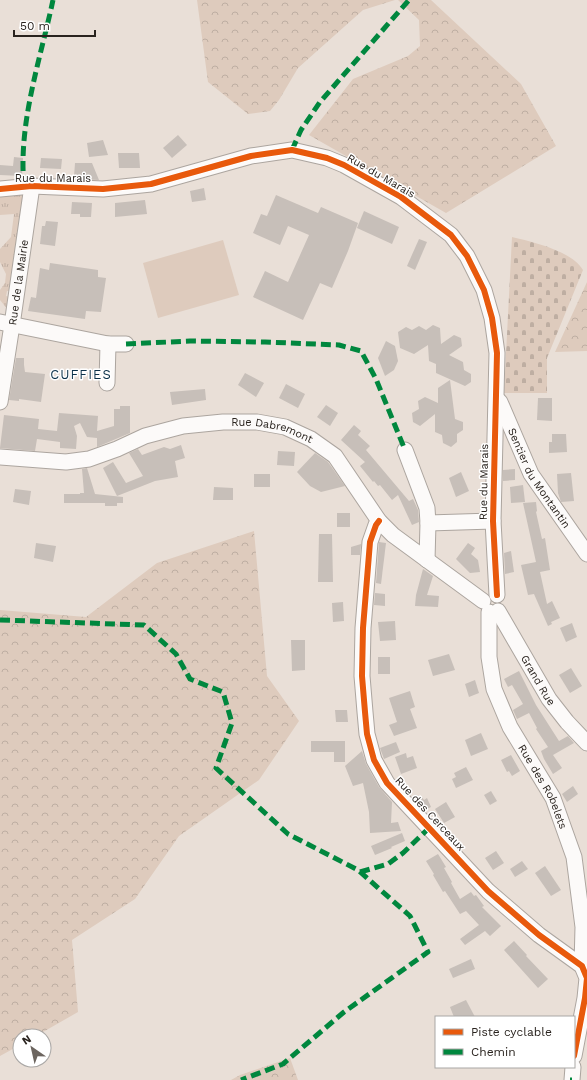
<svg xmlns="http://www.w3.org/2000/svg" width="587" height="1080" viewBox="0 0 587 1080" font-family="'Work Sans',sans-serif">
  <defs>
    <pattern id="grass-tufts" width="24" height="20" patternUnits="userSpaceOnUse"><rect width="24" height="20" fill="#decbbd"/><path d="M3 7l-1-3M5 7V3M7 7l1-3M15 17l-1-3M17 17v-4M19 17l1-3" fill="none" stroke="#beaea2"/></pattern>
    <pattern id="forest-crowns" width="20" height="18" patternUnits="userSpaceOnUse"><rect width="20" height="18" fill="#decbbd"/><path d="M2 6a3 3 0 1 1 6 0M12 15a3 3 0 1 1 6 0" fill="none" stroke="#beaea2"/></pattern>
    <pattern id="cemetery-stones" width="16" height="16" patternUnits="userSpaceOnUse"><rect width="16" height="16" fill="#decbbd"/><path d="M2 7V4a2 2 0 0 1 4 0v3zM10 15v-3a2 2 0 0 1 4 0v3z" fill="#beaea2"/></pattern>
  </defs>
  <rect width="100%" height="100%" fill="#e9dfd7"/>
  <!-- grass -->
  <polygon fill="url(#grass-tufts)" points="21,194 25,197 11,291 7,291 6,296 10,297 8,310 0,300 0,290 5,283 6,274 0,262 0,249 11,237 14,214 0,215 0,196"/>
  <!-- forest -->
  <g fill="url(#forest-crowns)">
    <polygon points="197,0 395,0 363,10 298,68 279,100 270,111 248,114 208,82"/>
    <polygon points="398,0 431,0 521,84 556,146 446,213 309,135 353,79 408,56 420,46 419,20"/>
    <polygon points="587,282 587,351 555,352"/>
    <polygon points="254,531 267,676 299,721 259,780 179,836 135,899 72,940 78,1012 36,1036 20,1036 20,1045 0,1056 0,610 86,617 157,563"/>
    <polygon points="290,1058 298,1080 231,1080 240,1075"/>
  </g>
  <!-- cemetery -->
  <path fill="url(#cemetery-stones)" d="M512,237C533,242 572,251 583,270L547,358V393H504Z"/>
  <!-- park -->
  <polygon fill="#decbbd" points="223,240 239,295 158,318 143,263"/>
  <!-- building -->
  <g fill="#c7bfb9">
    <polygon points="178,135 187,145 172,158 163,148"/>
    <polygon points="103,140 108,155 89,157 87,143"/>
    <polygon points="118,153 139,153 140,168 119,168"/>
    <polygon points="14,157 23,158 22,176 0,175 0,165 13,166"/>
    <polygon points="41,158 62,159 61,169 40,168"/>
    <polygon points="75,163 92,163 99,180 76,179 76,178 74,177"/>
    <polygon points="204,188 206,200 192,202 190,191"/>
    <polygon points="276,195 318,213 321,207 358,223 348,251 332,288 320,283 303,320 253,297 265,271 288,282 309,235 288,226 280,245 253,233 261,214 267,216"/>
    <polygon points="145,200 147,214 115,217 115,203"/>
    <polygon points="72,202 92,203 91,217 80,217 80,214 71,214"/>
    <polygon points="364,211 399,227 392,244 357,228"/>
    <polygon points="46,221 58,222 55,246 40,244 42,226 45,226"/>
    <polygon points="419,239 427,242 415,270 407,266"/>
    <polygon points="50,263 98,270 98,277 106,278 101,312 86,311 85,319 28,311 31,297 36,298 40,268 49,270"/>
    <polygon points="433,325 440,328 441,344 454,335 461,338 462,346 449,355 463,362 464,370 471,374 471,382 465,386 436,373 436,364 429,361 428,345 414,354 400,348 398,332 406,327 412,330 419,326 426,330"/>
    <polygon points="386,341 395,346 398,361 394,370 385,376 378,358"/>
    <polygon points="16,358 24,358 24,365 25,372 45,374 41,402 19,399 19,401 9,400"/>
    <polygon points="245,373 264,383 256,397 238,385"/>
    <polygon points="450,380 455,419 463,422 463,430 457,434 457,442 451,447 443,443 442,435 435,432 435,414 420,426 413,422 412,413 419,409 418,401 425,397 438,403 438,388"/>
    <polygon points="286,384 305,394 298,408 279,398"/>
    <polygon points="205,389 206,400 172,405 170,392"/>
    <polygon points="538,398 552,398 552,421 537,420"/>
    <polygon points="326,405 338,413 330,426 317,417"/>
    <polygon points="120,406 130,406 130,433 97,447 97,438 87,437 80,423 74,426 77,436 76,449 60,448 60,442 37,439 35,451 0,448 4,415 39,419 38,429 57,431 59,413 99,416 98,416 97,431 114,426 114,409 120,409"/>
    <polygon points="354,425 361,431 358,435 370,446 366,450 409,501 413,499 418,510 419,522 412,525 398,495 392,500 380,485 378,486 374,481 373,482 360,466 365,462 341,440"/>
    <polygon points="552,434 566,434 567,452 549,453 549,442 552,442"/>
    <polygon points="181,445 185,458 175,461 178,477 155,481 117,496 103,468 113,462 126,483 143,476 129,453 138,449 142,455 164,447 170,449"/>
    <polygon points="278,451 295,452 294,466 277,465"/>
    <polygon points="315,453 328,462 345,486 321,492 310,486 297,472"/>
    <polygon points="87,468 95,494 123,497 123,503 117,503 117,506 105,506 105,503 64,503 64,494 80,494 80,493 84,493 82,469"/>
    <polygon points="515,469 515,480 503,481 503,470"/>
    <polygon points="461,472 469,491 456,497 449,478"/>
    <polygon points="571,473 574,501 561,502 558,493 557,474"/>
    <rect x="254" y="474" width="16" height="13"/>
    <polygon points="523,485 525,502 511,503 510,487"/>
    <polygon points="214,487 233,488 233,500 213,500"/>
    <polygon points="15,489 31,491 29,505 13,502"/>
    <polygon points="536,502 537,511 536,512 542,539 545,538 550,570 540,572 547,604 552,601 560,618 551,622 552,624 548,626 534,594 528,595 521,565 536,562 523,503"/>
    <rect x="337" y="513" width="13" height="14"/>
    <polygon points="319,534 332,534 333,582 318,582"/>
    <polygon points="379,542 386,543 381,584 376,583"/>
    <polygon points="36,543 56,546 53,562 34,558"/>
    <polygon points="468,543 475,548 471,554 478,560 480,572 470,573 456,559"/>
    <polygon points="361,544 360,555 351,555 351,547"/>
    <polygon points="511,551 514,572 505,574 504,553"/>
    <polygon points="423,569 433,576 427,595 439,596 438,607 415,606 416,595"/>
    <polygon points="375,593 385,594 385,606 374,605"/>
    <polygon points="343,602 344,621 333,622 332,603"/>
    <polygon points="395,621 396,640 380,641 378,622"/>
    <polygon points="572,623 577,637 566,642 560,628"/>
    <polygon points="291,640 305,640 305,670 292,671"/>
    <polygon points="449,654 455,670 433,676 428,660"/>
    <rect x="378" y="657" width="12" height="17"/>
    <polygon points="571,668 582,686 570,693 559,675"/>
    <polygon points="519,671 536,705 559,741 568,736 574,743 553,755 562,768 553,774 544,759 541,751 548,747 536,729 537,728 529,713 517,719 513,710 523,704 512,685 508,687 504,679"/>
    <polygon points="475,680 479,693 469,697 465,684"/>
    <polygon points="410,691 415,707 410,709 417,728 394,736 389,725 397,722 389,698"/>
    <polygon points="335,710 347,710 348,722 336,722"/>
    <polygon points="481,733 488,749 471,756 465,740"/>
    <polygon points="311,741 345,741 345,762 334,762 334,752 311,752"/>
    <polygon points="396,742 400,752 384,759 380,748"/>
    <polygon points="362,751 366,764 379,787 392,802 391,823 398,822 401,831 370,833 369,812 363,783 353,786 345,766"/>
    <polygon points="406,753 407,758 413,756 417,768 401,774 395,757"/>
    <polygon points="511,755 520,771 512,776 509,771 507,772 501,760"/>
    <polygon points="466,767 473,780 456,788 452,779 456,777 454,773"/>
    <polygon points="573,786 578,794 567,802 562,794"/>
    <polygon points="491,791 497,801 490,805 484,795"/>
    <polygon points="422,797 424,800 427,798 431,807 425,810 416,800"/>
    <polygon points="446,802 455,817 444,823 435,809"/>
    <polygon points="402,833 405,841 391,847 392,848 375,855 371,846"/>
    <polygon points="496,851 504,863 493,870 485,858"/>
    <polygon points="438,854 446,867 444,868 452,882 451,883 460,899 471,892 474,896 476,895 484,906 482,907 501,926 490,936 485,931 465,945 460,939 479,925 466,911 460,914 445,891 443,892 433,875 434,874 426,861"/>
    <polygon points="522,861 528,869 515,877 510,869"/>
    <polygon points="545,866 561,890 551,896 535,873"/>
    <polygon points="514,941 527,955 526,956 548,979 538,988 504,950"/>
    <polygon points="471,959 475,969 453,978 449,969"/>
    <polygon points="466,1000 475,1017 454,1017 450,1007"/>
  </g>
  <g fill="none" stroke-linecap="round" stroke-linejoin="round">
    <defs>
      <g id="minor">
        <polyline points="0,189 32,186 103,189 151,184 251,156 292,150 327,158 344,165 401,197 451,235 467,256 484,290 492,318 497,353 493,521 497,595"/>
        <polyline points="0,322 108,344 126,344"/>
        <polyline points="107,383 108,344"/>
        <path id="s1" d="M497,399L500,402L531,474L587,554"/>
        <path id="s2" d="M0,402L12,325L32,186"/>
        <polyline points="405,450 427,508 428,523 427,560"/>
        <path id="s3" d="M0,457L66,462L89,459L117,449L145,436L183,426L223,422H257L285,427L311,439L335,456L379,521L393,535L483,601"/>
        <polyline points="379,521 376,525 370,542 363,628 362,676 365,712 367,734 374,760 387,783 488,891 539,935 582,966 587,978 585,998 574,1056"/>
        <polyline points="428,523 493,521"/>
        <path id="s4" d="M498,611L549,699L567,722L587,743"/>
        <path id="s5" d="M489,612V657L494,689L510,727L553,798L574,857L583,927L582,966"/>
        <polyline points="572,1080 573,1067"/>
      </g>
    </defs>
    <!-- minor casing -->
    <use href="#minor" stroke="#aca59f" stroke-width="17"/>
    <!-- minor -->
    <use href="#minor" stroke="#fcfaf9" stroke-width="15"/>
    <!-- quiet -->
    <g stroke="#00873e" stroke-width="5" stroke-dasharray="10 5" stroke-linecap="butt">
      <polyline points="292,150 301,130 320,102 409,0"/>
      <path d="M24,186C18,123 40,61 53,0"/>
      <polyline points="126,344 190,341 265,342 339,345 361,351 376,379 405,450"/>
      <polyline points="0,620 144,625 176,654 190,679 223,692 232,723 216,768 288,834 358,870 410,916 428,952 344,1012 283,1064 241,1080"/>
      <polyline points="360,872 388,864 403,853 429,828"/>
      <polyline points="570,1080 572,1080"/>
    </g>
    <defs>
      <g id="cycleway">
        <polyline points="0,189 32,186 103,189 151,184 251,156 292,150 327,158 344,165 401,197 451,235 467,256 484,290 492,318 497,353 493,521 497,595"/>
        <polyline points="379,521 376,525 370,542 363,628 362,676 365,712 367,734 374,760 387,783 488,891 539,935 582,966 587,978 585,998 574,1056"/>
      </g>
    </defs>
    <!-- cycleway casing -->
    <use href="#cycleway" stroke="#fff" stroke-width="8"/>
    <!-- cycleway -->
    <use href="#cycleway" stroke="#e8590c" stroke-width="6"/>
  </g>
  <g text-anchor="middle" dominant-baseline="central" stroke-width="3" stroke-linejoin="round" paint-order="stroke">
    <!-- street labels -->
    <g font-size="11" fill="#29231e" stroke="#fff">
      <text transform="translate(381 176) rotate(30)">Rue du Marais</text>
      <text x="53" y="178">Rue du Marais</text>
      <text stroke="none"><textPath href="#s2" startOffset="121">Rue de la Mairie</textPath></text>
      <text stroke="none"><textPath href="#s3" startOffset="280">Rue Dabremont</textPath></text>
      <text stroke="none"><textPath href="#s1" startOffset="90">Sentier du Montantin</textPath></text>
      <text transform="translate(484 482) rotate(-89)">Rue du Marais</text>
      <text stroke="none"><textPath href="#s4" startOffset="80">Grand Rue</textPath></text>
      <text stroke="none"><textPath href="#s5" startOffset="187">Rue des Robelets</textPath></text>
      <text transform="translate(430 814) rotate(47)">Rue des Cerceaux</text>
    </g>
    <!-- quarter labels -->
    <g font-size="13" letter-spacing="1" fill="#0c324a" stroke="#fff">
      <text x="81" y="374">CUFFIES</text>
    </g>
  </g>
  <!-- legend -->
  <rect x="435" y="1016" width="140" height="52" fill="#ffffff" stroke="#a9a7a5"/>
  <rect x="443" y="1029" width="20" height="6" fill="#e8590c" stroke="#a9a7a5"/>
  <text x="471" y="1036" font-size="12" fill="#29231e">Piste cyclable</text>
  <rect x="443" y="1049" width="20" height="6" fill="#00873e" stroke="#a9a7a5"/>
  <text x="471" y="1056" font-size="12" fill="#29231e">Chemin</text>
  <!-- north arrow -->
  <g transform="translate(32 1048) rotate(326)"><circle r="19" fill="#ffffff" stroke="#a9a7a5"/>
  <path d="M0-3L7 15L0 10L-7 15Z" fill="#6c655f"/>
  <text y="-6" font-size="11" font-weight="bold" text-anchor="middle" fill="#29231e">N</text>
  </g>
  <!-- scale -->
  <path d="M14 30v6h81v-6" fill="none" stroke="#29231e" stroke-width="2"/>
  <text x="20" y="30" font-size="12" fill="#29231e" stroke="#ffffff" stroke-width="3" paint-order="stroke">50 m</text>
</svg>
